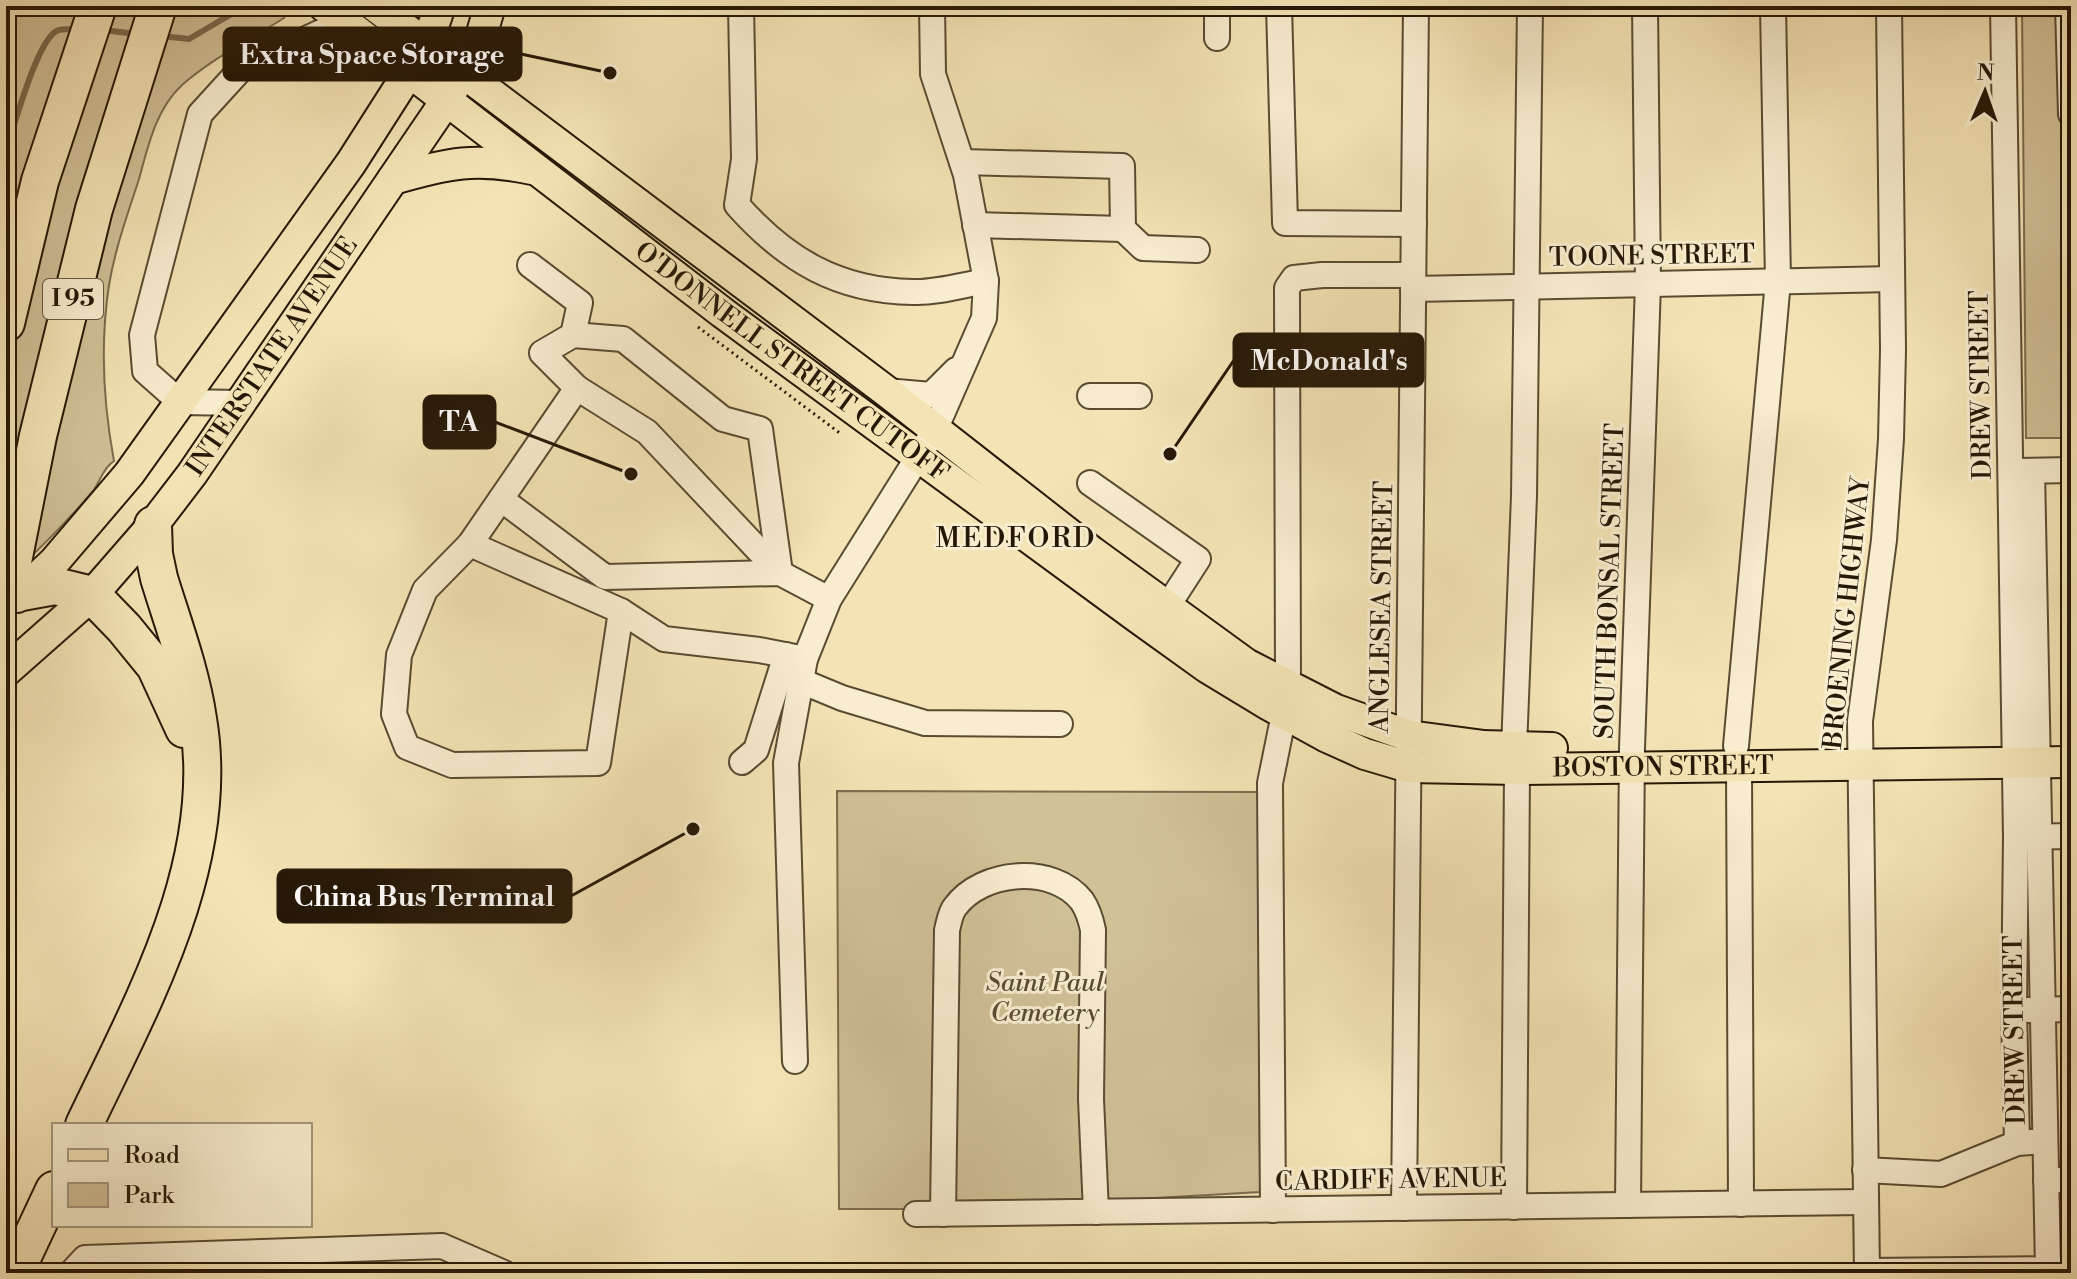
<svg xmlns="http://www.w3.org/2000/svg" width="2077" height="1279" viewBox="0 0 2077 1279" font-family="'Libre Bodoni',serif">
  <rect width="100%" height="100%" fill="#f4e4b5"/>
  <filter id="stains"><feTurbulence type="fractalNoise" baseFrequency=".0025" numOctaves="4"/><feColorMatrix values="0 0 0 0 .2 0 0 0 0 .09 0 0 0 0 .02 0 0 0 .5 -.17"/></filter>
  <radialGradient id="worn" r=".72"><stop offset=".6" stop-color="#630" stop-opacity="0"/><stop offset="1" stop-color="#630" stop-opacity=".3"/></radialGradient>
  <!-- green -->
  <g fill="#d1c197" stroke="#7c6c4f" stroke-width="2">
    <path d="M6,6L287,8L284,18C251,39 211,59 182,85C156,109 148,146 139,179C128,213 115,249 109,285C100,344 103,402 114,461C104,467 100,481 93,491C66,523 36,552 6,581Z"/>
    <polygon points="2022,6 2071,6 2071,438 2026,438"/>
    <polygon points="837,791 1258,792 1260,1192 964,1209 839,1209"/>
  </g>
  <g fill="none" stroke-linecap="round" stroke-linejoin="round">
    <!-- stream -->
    <g stroke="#78694c" stroke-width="6">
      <polyline points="102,30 138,34"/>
      <polyline points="161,36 189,39 245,6"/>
      <path d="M6,150C14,128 38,35 59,30C65,28 73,30 79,30"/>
    </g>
    <defs>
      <g id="minor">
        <path d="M741,6L744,159L737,205C786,260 838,291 913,292C936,293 963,285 986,281"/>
        <polyline points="1217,6 1217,38"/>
        <polyline points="1279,6 1285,223 1414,224"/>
        <polyline points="2003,6 2016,837 2014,1010 2017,1143"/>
        <polyline points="2068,6 2071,114"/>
        <polyline points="962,162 1122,166 1123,229 1143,248 1197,250"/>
        <polyline points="975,225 1123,229"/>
        <polyline points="530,265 580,303 573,335"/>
        <polyline points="1413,289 1892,279"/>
        <polyline points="577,388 647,432 780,573"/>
        <polyline points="886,391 931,395 956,370"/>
        <polyline points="1090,396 1139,396"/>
        <polyline points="242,403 180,402 145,371 142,335 200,114 241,69 343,22"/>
        <polyline points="2017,471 2071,470"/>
        <polyline points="2032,471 2048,1269"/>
        <polyline points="1090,483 1198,559 1167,607"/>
        <polyline points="501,499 605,577 780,573 829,599"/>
        <polyline points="470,544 621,611 664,639 759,650 805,659"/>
        <polyline points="621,611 598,763 452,765 407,747 394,714 399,655 425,590 470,544 577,388 542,353 573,335 623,339 723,419 760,429 780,573"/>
        <polyline points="801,681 842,698 925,723 1060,724"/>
        <polyline points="1288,688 1287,288 1294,278 1322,275 1413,275"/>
        <polyline points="1736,746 1778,281 1773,6"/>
        <polyline points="1514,748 1524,496 1530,6"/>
        <polyline points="742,762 756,750 786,655"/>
        <polyline points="1739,767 1741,1204"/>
        <polyline points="2026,837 2071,836"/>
        <polyline points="2029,1010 2071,1009"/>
        <polyline points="795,1061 786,763 805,659 829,599 935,430 984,318 986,281 966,175 933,74 932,6"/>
        <polyline points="1865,1170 1941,1174 2017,1143 2031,1142"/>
        <polyline points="2046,1180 2071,1180"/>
        <polyline points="1628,1205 1632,748 1648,284 1645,6"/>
        <polyline points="1514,1207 1517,769"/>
        <polyline points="1404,1208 1416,6"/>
        <polyline points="1273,1210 1270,783 1284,714"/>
        <polyline points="916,1214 1866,1202"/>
        <path d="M943,1214L947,930C949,923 950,913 955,907C982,870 1053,864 1082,901C1088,910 1091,920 1093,930L1091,1099L1096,1212"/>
        <polyline points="1867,1271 2071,1269"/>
        <polyline points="71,1273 85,1258 442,1246 504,1273"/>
        <polyline points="1867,1273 1860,721 1884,540 1891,439 1893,350 1889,6"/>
      </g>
      <g id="major">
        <path id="s1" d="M324,6L723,313L1137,617L1208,668L1269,705L1325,736L1365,754L1409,767L1517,769L2071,762"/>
        <polyline points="375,6 886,391 1092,552 1246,664 1336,710 1409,736 1484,746 1552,748"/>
        <path d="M393,179C448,163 476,157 532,169"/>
        <polyline points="17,597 54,562 129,474 351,163 427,44 440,6"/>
        <path id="s2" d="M6,671L92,595L153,525L192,474L446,101L479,43L490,6"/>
      </g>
      <g id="highway">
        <polyline points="6,323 40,181 98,6"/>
        <polyline points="22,592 55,586 92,595 124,628 155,666 184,729"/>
        <polyline points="6,597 38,436 94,209 158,6"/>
        <path d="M84,1125C143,1001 222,862 198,719C191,671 173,624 159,578L154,554L153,525"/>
        <polyline points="15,1273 54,1190"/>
      </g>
    </defs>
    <!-- minor casing -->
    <use href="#minor" stroke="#5a4b32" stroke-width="28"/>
    <!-- major casing -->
    <use href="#major" stroke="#261807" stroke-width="34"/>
    <!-- highway casing -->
    <use href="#highway" stroke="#261807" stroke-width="40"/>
    <!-- path -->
    <polyline stroke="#261807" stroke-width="3" stroke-dasharray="2 4" stroke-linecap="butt" points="698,327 841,434"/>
    <!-- minor -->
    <use href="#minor" stroke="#f8edcf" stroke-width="24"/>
    <!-- major -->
    <use href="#major" stroke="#f4e4b5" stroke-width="30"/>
    <!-- highway -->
    <use href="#highway" stroke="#f4e4b5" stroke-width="36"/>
  </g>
  <g text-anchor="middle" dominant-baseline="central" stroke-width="6" stroke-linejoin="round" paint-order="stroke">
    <!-- shield labels -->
    <rect fill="#f8edcf" stroke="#655843" stroke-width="2" x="43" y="279" width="60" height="40" rx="6"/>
    <g font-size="24" font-weight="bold" fill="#261807">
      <text x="73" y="299">I 95</text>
    </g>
    <!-- street labels -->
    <g font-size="26" fill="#261807" stroke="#f8edcf">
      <text transform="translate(1652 256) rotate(-1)">TOONE STREET</text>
      <text stroke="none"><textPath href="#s2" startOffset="414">INTERSTATE AVENUE</textPath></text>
      <text stroke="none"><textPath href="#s1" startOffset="588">O'DONNELL STREET CUTOFF</textPath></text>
      <text transform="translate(1981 385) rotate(-91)">DREW STREET</text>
      <text transform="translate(1610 581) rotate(-88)">SOUTH BONSAL STREET</text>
      <text transform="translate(1382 607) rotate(-89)">ANGLESEA STREET</text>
      <text transform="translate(1847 613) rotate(-84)">BROENING HIGHWAY</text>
      <text stroke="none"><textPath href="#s1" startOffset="1584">BOSTON STREET</textPath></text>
      <text transform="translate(2015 1030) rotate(-91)">DREW STREET</text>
      <text transform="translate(1391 1180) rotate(-1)">CARDIFF AVENUE</text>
    </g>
    <!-- park labels -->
    <g font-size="26" font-style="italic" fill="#594b32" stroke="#f8edcf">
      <text x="1045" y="983">Saint Paul<tspan x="1045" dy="30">Cemetery</tspan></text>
    </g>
    <!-- neighbourhood labels -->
    <g font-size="28" letter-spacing="2" fill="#261807" stroke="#f8edcf">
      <text x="1016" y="538">MEDFORD</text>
    </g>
  </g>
  <!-- callouts -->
  <path fill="none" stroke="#261807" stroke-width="3" d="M610 73L521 54M1170 454L1234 360M631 474L495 422M693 829L571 896"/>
  <g fill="#261807" stroke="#f8edcf" stroke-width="3">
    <circle cx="610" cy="73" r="8"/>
    <circle cx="1170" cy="454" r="8"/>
    <circle cx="631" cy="474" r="8"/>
    <circle cx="693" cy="829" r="8"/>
  </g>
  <g fill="#261807" stroke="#261807" stroke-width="3">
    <rect x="224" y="28" width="297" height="52" rx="8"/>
    <rect x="1234" y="334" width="189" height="52" rx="8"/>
    <rect x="424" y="396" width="71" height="52" rx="8"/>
    <rect x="278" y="870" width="293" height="52" rx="8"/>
  </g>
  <g font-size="28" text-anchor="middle" font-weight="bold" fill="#fff">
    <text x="372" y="64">Extra Space Storage</text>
    <text x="1329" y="370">McDonald's</text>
    <text x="459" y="431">TA</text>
    <text x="424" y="906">China Bus Terminal</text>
  </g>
  <!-- margin -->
  <rect width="2077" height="1279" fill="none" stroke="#f4e4b5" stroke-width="32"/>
  <rect x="8" y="8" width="2061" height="1263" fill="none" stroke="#261807" stroke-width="4"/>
  <rect x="16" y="16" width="2045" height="1247" fill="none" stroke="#261807" stroke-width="2"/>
  <!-- legend -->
  <rect x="52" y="1123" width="260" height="104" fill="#f8edcf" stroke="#a4987f" stroke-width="2"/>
  <rect x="68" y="1149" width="40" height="12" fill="#f4e4b5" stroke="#a4987f" stroke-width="2"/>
  <text x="124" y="1163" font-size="24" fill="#261807">Road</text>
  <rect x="68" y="1183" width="40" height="24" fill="#d1c197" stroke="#a4987f" stroke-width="2"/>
  <text x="124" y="1203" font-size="24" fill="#261807">Park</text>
  <!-- north arrow -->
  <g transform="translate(1985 92) rotate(2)" stroke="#f8edcf" stroke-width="6" paint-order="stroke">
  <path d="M0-6L14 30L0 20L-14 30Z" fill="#261807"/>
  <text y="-12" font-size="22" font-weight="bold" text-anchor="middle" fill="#261807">N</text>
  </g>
  <rect width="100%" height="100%" filter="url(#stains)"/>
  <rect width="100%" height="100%" fill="url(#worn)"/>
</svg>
